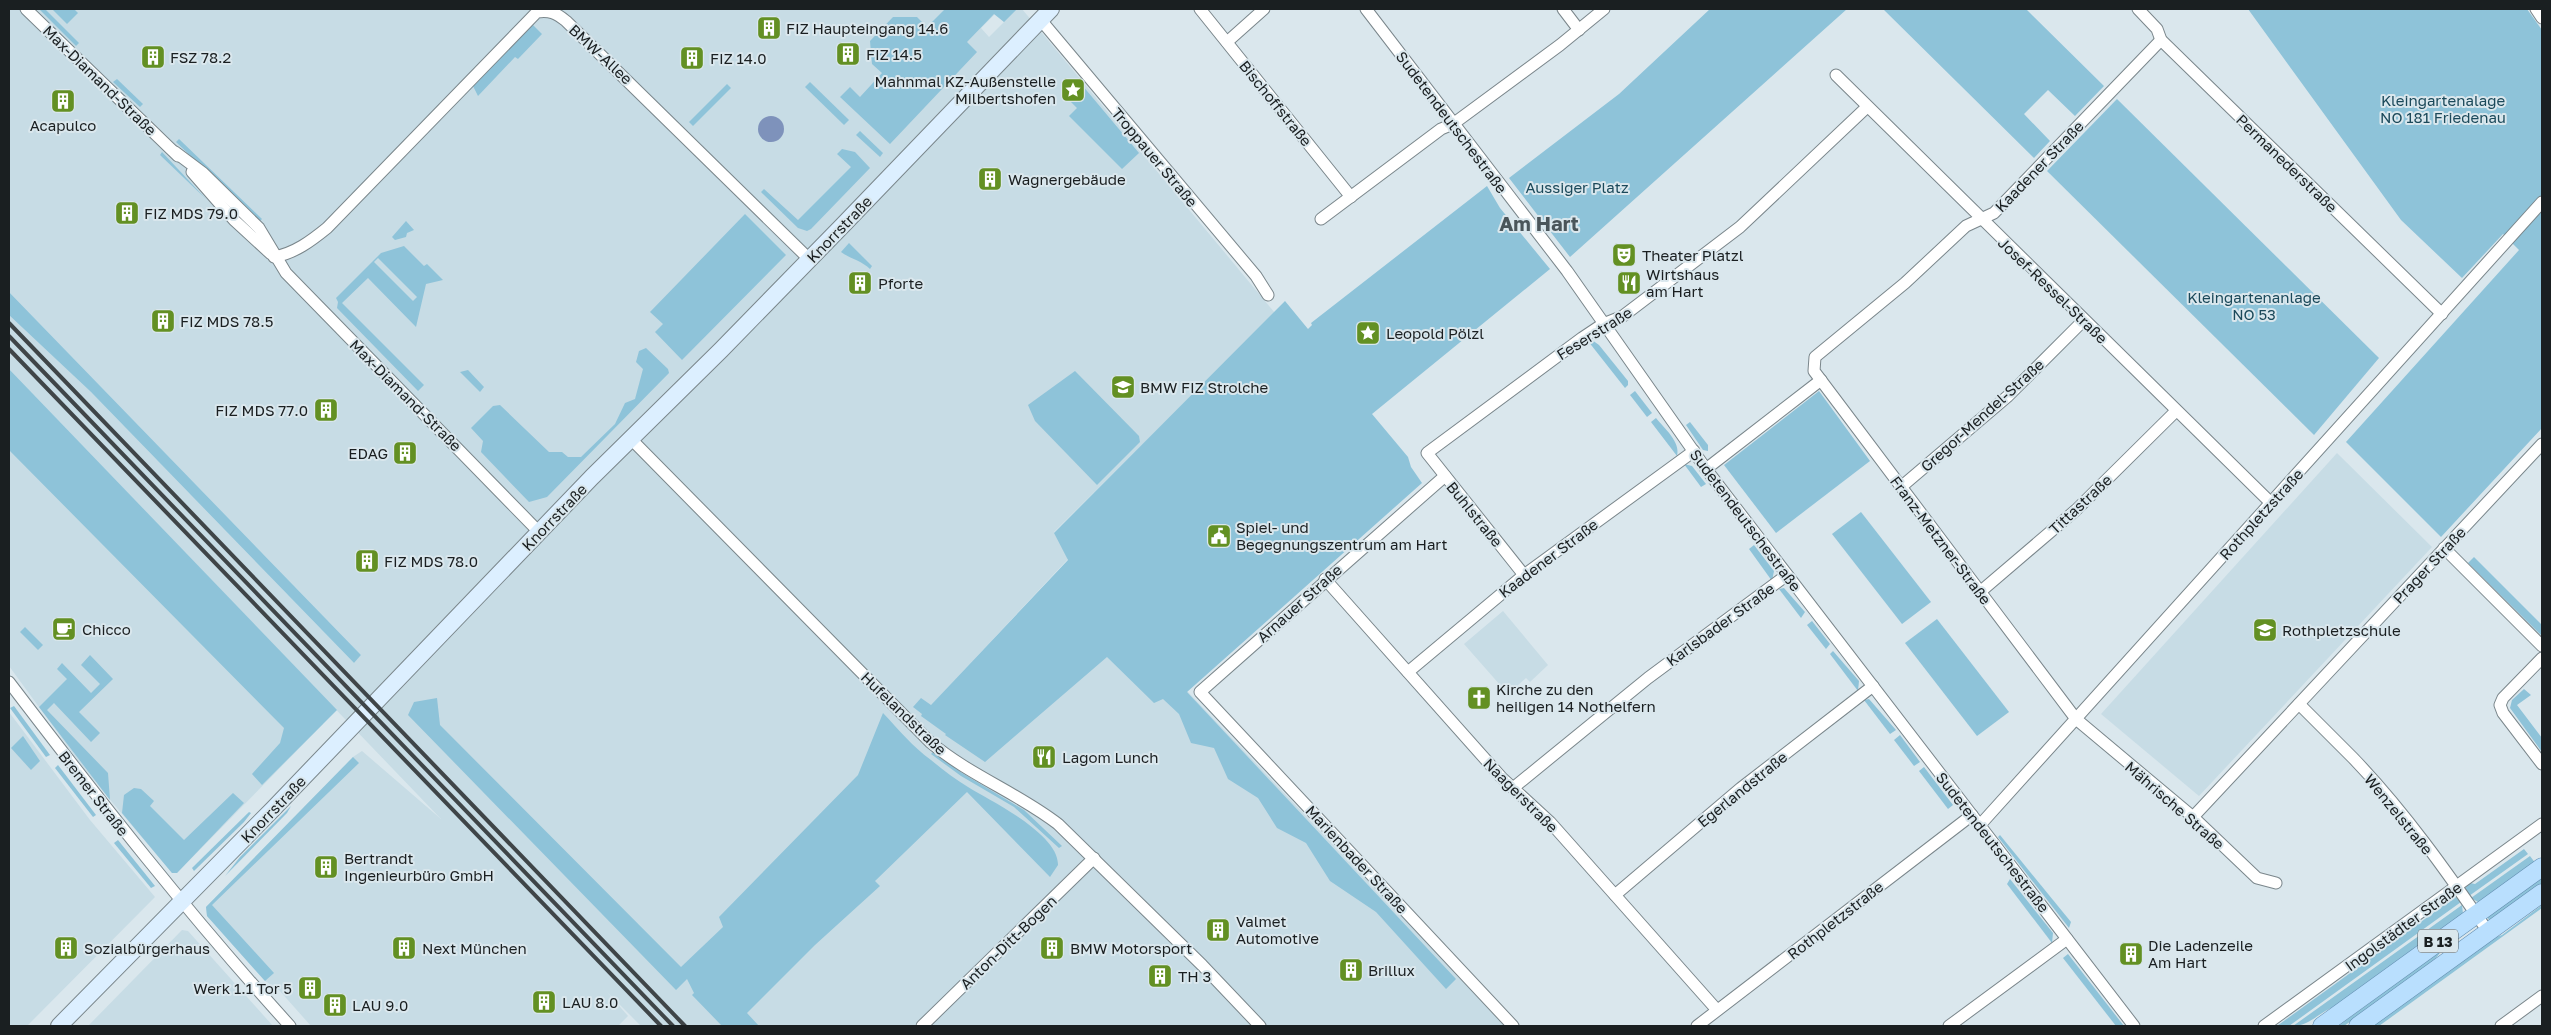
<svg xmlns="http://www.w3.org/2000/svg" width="2551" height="1035" viewBox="0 0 2551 1035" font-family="'Golos Text',sans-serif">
  <rect width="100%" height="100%" fill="#dae7ed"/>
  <!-- built -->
  <g fill="#c7dce5" fill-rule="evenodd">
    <path d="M9,9H1022L1275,313L1054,532L1068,559L921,716L1125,636L1188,692L1506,1026H641L607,992L628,1016L618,1026H311L279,990L265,981L207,916L206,907L353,757L362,751L441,819L9,369V315L91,392L354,663L361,655L9,292ZM995,14L1004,22L989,37L981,28Z"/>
    <polygon points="9,400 323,724 177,873 172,873 85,770 9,666"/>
    <polygon points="2337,453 2432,547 2199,796 2101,714"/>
    <polygon points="1503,611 1548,665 1530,682 1526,678 1508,694 1464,644"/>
    <polygon points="9,712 90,820 155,897 27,1026 9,1026"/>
    <polygon points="182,930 188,931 273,1026 88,1026"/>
  </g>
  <!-- green -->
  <g fill="#8ec3d9" fill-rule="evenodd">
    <polygon points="39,9 45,9 79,43 76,46"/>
    <polygon points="52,9 74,9 78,13 67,24"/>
    <polygon points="945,9 1017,9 1004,22 994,14 967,42 977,52 890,144 840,97 850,87 860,97 882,73 872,64 870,41 893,17 917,17 927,27"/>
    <polygon points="1710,9 1847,9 1570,257 1509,178 1619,94"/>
    <polygon points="1883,9 2026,9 2104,86 2075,116 2048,90 2024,114 2050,141 2034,158"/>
    <polygon points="2248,9 2527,9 2542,30 2542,428 2441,537 2346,442 2519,250 2503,234 2462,278 2401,220"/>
    <polygon points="533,25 542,34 518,59 515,57 478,96 473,86"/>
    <polygon points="117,79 143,104 140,107 113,82"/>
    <polygon points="810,82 849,120 844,125 805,87"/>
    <polygon points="727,84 731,88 693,126 689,122"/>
    <polygon points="1082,85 1139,153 1122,169 1069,116 1077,108 1068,99"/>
    <polygon points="2117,99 2379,358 2314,435 2047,171"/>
    <polygon points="860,131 883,153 880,157 856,135"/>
    <polygon points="179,139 262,219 259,222 176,142"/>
    <polygon points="842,149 855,152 870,168 811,229 807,231 798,228 761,192 764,189 798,220 851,167 837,154"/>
    <polygon points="162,152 206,199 160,155"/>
    <polygon points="1487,186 1500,208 1550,269 1372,414 1408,457 1411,467 1422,483 1187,692 1456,979 1446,989 1376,912 1330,881 1306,843 1277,828 1258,798 1228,779 1214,748 1191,743 1179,714 1163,699 1154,703 1107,657 985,762 945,735 946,734 921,716 922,714 913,707 921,698 931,705 1068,560 1054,533 1285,301 1308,329 1312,325 1311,323"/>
    <polygon points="745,214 786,255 682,360 655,332 663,324 650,312"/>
    <polygon points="406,221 414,230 407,233 406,237 395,240 392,237"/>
    <path d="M849,243L872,266L870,269C862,261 851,259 841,252Z"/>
    <path d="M404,246L424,266L427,264L443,280L426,284L416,327L368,278L342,303L424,385L418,391L337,308L338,302L336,298L381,253ZM378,258L417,297L413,301L374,262Z"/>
    <polygon points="9,292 361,655 354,663 91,392 9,315"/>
    <polygon points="1592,340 1599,345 1628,381 1628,385 1625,388 1588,341"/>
    <polygon points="646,348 668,369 669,373 547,497 529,502 481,452 483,441 471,428 493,406 500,405 549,452 562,452 568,457 581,457 615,424 625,403 635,399 643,369 636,362 639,351"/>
    <polygon points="9,369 337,710 262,785 252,774 280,743 284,728 9,450"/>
    <polygon points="468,370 484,387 480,392 460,372"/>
    <polygon points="1075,371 1139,436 1140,442 1097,485 1035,421 1028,405"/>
    <polygon points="1635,391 1652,413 1647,417 1630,395"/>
    <polygon points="1819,391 1870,461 1776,533 1724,465"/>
    <path d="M1656,418C1664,428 1681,442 1677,456L1651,422Z"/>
    <polygon points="1690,422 1708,445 1708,451 1703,450 1686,425"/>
    <polygon points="1684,464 1692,466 1706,484 1701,487"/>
    <polygon points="1861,512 1931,602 1902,624 1832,534"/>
    <polygon points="1754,545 1774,571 1772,581 1749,549"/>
    <polygon points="2474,557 2542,625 2542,636 2468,563"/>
    <polygon points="1784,588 1805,612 1801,618 1779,589"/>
    <polygon points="1937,619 2009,712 1977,736 1905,643"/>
    <polygon points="1812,621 1830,644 1826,649 1807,625"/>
    <polygon points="25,627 43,645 38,650 20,632"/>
    <polygon points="1833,651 1859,681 1858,691 1830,654"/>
    <polygon points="90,655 113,679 79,712 100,733 91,742 54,703 47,710 108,773 110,800 39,707 67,679 57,669 62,663 91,693 100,684 81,665"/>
    <polygon points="2524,689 2531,695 2517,705 2542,738 2542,752 2510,708 2512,700"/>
    <path d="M437,698L440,725L681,967L723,927L719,917L858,775L883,713C899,730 913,747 931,760C943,770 955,779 968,787C991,801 1059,834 1058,865L1050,877L967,792L875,881L880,886L815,945L747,1013L759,1026H722L692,995L694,993L687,979L676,990L408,715L414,702Z"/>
    <polygon points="1869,699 1896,730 1890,734 1864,700"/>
    <polygon points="14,706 50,755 46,757 10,708"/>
    <polygon points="1900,735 1920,762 1914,766 1894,740"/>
    <polygon points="23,736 40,761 31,770 11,748"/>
    <polygon points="933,752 962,773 1024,810 1062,846 1059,848 1014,807 961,776 931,754"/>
    <polygon points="353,757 359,763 212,905 274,973 265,981 207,916 206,907"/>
    <polygon points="58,765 96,815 93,817 55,768"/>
    <polygon points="1924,767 1953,805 1948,809 1919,771"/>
    <polygon points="134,788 141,789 154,801 150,806 184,840 233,793 244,803 177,873 172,873 122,813 124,795"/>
    <polygon points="291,806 287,813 225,876 240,857"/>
    <polygon points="249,812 251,813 244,822 194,871 192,868"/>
    <polygon points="2000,835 2071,922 2069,928 1998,837"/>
    <polygon points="118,840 155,886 151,888 114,843"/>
    <polygon points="2524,849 2528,854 2469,896 2465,888 2470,883 2475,884"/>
    <polygon points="2530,856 2536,864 2483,902 2478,902 2471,898"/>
    <polygon points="2542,873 2542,883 2489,920 2486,915"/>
    <polygon points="2010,879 2053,933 2052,943 2007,884"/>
    <polygon points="2451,897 2456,897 2461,902 2289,1026 2277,1026 2447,903"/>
    <path d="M2462,905L2463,914L2337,1006C2321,1010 2310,1026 2293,1026Z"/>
    <polygon points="2542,905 2542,908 2379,1026 2369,1026 2487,940 2502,935"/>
    <polygon points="2443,949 2433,962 2344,1026 2338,1026"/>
    <polygon points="2068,954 2124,1026 2116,1026 2063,958"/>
  </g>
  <!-- water -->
  <circle fill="#7e92bb" cx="771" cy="129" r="13"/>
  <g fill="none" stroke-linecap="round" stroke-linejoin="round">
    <defs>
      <g id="street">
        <polyline points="26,9 178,156"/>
        <polyline points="1200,9 1351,197"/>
        <polyline points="1366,9 1567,271 1706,469 2134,1026"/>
        <polyline points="1563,9 1579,30"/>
        <polyline points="2138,9 2157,29 2161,40 2442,314"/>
        <polyline points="2536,9 2542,18"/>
        <polyline points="1040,19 1256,276 1268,295"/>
        <polyline points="2161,40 1994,213 1966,226 1905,283 1815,357 1814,371 2076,719 2193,817 2257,878 2276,883"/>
        <polyline points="1227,42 1264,9"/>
        <polyline points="1836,75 2271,503"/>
        <polyline points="175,152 203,173 259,228 286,273 539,532"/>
        <polyline points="192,172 234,220 271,254"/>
        <polyline points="1321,219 1441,129 1453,124 1560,45 1604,9"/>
        <path d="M274,257C295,253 311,241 327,228L537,12C550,10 556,13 566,21L809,259"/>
        <path d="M631,439L930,742C969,775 1018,793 1058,824L1202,965L1260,1026"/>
        <polyline points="1706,469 1821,380"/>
        <polyline points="1445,476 1200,692 1513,1026"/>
        <polyline points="1901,487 2008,396 2084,320"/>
        <polyline points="2444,548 2542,646"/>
        <polyline points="1524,575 1427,453 1582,338 1603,324 1623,316 1740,227 1867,107"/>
        <polyline points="1325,579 1502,778 1550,822 1717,1010"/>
        <polyline points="1980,592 2076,510 2176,411"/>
        <polyline points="2542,658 2503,698 2500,705 2503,713 2542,764"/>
        <polyline points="1408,672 1524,575 1694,451"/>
        <path d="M9,682C99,800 190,916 290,1026"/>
        <path d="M2299,704C2317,722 2335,740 2353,758C2404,811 2447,872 2489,933"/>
        <polyline points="1513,788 1648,678 1787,575"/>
        <polyline points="2193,817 2542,444"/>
        <polyline points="1980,825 2542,202"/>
        <polyline points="1615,895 1741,788 1873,686"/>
        <polyline points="922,1026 1094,858"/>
        <polyline points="1697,1026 1972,815"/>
        <polyline points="1949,1026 2067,939"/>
        <polyline points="2264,1026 2542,824"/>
        <polyline points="2501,1026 2542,996"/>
      </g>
      <polyline id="secondary" points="59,1026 273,809 592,477 721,350 843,225 1051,9"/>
      <g id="primary">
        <polyline points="2322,1026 2542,867"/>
        <polyline points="2358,1026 2542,893"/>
      </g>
    </defs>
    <!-- street casing -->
    <use href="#street" stroke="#7a868b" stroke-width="13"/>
    <!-- secondary casing -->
    <use href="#secondary" stroke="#7a868b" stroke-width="18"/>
    <!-- primary casing -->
    <use href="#primary" stroke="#638eb1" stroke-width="19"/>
    <!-- street -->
    <use href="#street" stroke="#fff" stroke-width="11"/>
    <!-- secondary -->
    <use href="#secondary" stroke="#dcefff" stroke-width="16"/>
    <!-- primary -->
    <use href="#primary" stroke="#b9dffe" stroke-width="18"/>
    <!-- rail -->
    <g stroke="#3f4548" stroke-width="4">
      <polyline points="9,323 685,1026"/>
      <polyline points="9,336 673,1026"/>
      <polyline points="9,349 661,1026"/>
    </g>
  </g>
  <!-- icons -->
  <defs>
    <symbol id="building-square" viewBox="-11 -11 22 22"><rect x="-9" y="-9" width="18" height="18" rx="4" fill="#639023" stroke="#dae7ed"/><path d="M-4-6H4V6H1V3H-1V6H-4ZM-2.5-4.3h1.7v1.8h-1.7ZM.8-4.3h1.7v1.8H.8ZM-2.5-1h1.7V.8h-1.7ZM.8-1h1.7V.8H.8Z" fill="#fff"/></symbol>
    <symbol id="sight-square" viewBox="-11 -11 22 22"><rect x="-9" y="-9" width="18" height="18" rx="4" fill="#639023" stroke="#dae7ed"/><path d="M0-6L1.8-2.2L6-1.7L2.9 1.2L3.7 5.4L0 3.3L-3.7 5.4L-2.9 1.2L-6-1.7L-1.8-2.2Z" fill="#fff"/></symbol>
    <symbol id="theatre-square" viewBox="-11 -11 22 22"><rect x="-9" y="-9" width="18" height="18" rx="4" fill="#639023" stroke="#dae7ed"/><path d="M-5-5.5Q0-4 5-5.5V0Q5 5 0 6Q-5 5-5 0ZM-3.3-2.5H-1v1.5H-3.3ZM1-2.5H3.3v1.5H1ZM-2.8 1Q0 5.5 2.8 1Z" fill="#fff"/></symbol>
    <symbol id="restaurant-square" viewBox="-11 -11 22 22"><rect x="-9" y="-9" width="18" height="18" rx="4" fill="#639023" stroke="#dae7ed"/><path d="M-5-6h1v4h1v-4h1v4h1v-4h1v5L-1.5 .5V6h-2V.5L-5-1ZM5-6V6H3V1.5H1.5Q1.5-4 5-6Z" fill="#fff"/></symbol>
    <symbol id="school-square" viewBox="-11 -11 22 22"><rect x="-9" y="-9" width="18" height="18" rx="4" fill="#639023" stroke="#dae7ed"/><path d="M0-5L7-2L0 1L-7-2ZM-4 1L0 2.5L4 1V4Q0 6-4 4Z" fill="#fff"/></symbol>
    <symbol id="civic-square" viewBox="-11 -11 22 22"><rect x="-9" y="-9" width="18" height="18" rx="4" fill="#639023" stroke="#dae7ed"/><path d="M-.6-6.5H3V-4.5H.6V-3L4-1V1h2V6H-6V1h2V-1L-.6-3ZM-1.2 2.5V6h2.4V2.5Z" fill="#fff"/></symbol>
    <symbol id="cafe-square" viewBox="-11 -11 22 22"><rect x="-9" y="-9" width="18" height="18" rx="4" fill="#639023" stroke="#dae7ed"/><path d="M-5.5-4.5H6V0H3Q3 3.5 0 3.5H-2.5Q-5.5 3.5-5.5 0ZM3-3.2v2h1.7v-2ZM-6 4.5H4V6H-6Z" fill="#fff"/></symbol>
    <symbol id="church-square" viewBox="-11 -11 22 22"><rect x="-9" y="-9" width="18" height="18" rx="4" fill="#639023" stroke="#dae7ed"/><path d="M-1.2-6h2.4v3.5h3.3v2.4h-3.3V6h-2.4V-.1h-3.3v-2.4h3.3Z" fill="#fff"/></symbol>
  </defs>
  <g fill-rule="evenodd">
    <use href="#building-square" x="755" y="14" width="28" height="28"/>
    <use href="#building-square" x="834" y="40" width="28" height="28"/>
    <use href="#building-square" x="139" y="43" width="28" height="28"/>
    <use href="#building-square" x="678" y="44" width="28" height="28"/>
    <use href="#sight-square" x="1059" y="76" width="28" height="28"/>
    <use href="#building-square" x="49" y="87" width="28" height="28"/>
    <use href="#building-square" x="976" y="165" width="28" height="28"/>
    <use href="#building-square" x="113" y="199" width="28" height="28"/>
    <use href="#theatre-square" x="1610" y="241" width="28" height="28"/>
    <use href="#building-square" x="846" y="269" width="28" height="28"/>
    <use href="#restaurant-square" x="1615" y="269" width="28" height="28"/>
    <use href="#building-square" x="149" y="307" width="28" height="28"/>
    <use href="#sight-square" x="1354" y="319" width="28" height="28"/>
    <use href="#school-square" x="1109" y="373" width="28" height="28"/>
    <use href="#building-square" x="312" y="396" width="28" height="28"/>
    <use href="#building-square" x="391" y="439" width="28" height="28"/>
    <use href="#civic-square" x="1205" y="522" width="28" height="28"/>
    <use href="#building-square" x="353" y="547" width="28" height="28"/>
    <use href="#cafe-square" x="50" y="615" width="28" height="28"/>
    <use href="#school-square" x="2251" y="616" width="28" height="28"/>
    <use href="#church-square" x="1465" y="684" width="28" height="28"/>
    <use href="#restaurant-square" x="1030" y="743" width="28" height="28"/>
    <use href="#building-square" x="312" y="853" width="28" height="28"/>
    <use href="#building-square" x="1204" y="916" width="28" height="28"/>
    <use href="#building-square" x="52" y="934" width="28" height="28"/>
    <use href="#building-square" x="390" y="934" width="28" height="28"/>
    <use href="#building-square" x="1038" y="934" width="28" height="28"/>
    <use href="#building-square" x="2117" y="940" width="28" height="28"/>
    <use href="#building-square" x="1337" y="956" width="28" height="28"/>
    <use href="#building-square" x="1146" y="962" width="28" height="28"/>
    <use href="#building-square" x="296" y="974" width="28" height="28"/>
    <use href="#building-square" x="530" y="988" width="28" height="28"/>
    <use href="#building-square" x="321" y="991" width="28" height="28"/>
  </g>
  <g text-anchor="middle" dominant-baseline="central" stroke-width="4" stroke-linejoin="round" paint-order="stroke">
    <!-- shield labels -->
    <rect fill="#dae7ed" stroke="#545b5e" stroke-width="1" x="2418" y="929.5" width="40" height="23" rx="4"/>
    <g font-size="14" font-weight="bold" fill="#1a1f21">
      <text x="2438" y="941">B 13</text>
    </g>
    <!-- poi labels -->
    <g font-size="15" fill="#1a1f21" stroke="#dae7ed" text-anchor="start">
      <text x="786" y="28">FIZ Haupteingang 14.6</text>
      <text x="866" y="54">FIZ 14.5</text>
      <text x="170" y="57">FSZ 78.2</text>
      <text x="710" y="58">FIZ 14.0</text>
      <text x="1056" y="81" text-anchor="end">Mahnmal KZ-Außenstelle<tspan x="1056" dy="17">Milbertshofen</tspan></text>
      <text x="63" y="125" text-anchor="middle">Acapulco</text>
      <text x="1008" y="179">Wagnergebäude</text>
      <text x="144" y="213">FIZ MDS 79.0</text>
      <text x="1642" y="255">Theater Platzl</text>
      <text x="1646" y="274">Wirtshaus<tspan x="1646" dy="17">am Hart</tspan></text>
      <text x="878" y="283">Pforte</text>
      <text x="180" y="321">FIZ MDS 78.5</text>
      <text x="1386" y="333">Leopold Pölzl</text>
      <text x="1140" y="387">BMW FIZ Strolche</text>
      <text x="308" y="410" text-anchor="end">FIZ MDS 77.0</text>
      <text x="388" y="453" text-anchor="end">EDAG</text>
      <text x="1236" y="527">Spiel- und<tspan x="1236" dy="17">Begegnungszentrum am Hart</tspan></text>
      <text x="384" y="561">FIZ MDS 78.0</text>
      <text x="82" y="629">Chicco</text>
      <text x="2282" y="630">Rothpletzschule</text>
      <text x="1496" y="689">Kirche zu den<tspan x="1496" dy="17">heiligen 14 Nothelfern</tspan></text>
      <text x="1062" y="757">Lagom Lunch</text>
      <text x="344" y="858">Bertrandt<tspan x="344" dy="17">Ingenieurbüro GmbH</tspan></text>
      <text x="1236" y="921">Valmet<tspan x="1236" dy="17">Automotive</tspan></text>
      <text x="2148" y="945">Die Ladenzeile<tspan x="2148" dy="17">Am Hart</tspan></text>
      <text x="84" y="948">Sozialbürgerhaus</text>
      <text x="422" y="948">Next München</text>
      <text x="1070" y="948">BMW Motorsport</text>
      <text x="1368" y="970">Brillux</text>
      <text x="1178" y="976">TH 3</text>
      <text x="292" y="988" text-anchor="end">Werk 1.1 Tor 5</text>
      <text x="562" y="1002">LAU 8.0</text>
      <text x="352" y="1005">LAU 9.0</text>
    </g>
    <!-- street labels -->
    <g font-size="15" fill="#1a1f21" stroke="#dae7ed">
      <text transform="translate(601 54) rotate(43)">BMW-Allee</text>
      <text transform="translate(100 80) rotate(44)">Max-Diamand-Straße</text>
      <text transform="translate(1276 103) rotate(51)">Bischoffstraße</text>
      <text transform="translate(1452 122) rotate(53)">Sudetendeutschestraße</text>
      <text transform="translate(1155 157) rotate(50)">Troppauer Straße</text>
      <text transform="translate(2287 163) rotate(44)">Permanederstraße</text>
      <text transform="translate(2039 166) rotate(-46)">Kaadener Straße</text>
      <text transform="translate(839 229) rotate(-46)">Knorrstraße</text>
      <text transform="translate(2053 290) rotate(44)">Josef-Ressel-Straße</text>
      <text transform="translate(1594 333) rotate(-32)">Feserstraße</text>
      <text transform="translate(406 395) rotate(45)">Max-Diamand-Straße</text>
      <text transform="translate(1982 415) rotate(-42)">Gregor-Mendel-Straße</text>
      <text transform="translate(2080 504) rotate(-43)">Tittastraße</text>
      <text transform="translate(1475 514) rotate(51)">Buhlstraße</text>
      <text transform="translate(2261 514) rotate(-48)">Rothpletzstraße</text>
      <text transform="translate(554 517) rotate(-46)">Knorrstraße</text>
      <text transform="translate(1746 520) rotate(53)">Sudetendeutschestraße</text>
      <text transform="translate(1941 540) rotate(53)">Franz-Metzner-Straße</text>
      <text transform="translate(1548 558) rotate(-37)">Kaadener Straße</text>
      <text transform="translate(2429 565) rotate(-47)">Prager Straße</text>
      <text transform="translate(1299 603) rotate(-42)">Arnauer Straße</text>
      <text transform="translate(1720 624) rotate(-36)">Karlsbader Straße</text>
      <text transform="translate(904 713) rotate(44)">Hufelandstraße</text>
      <text transform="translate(1742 789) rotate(-39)">Egerlandstraße</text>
      <text transform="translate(94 793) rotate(52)">Bremer Straße</text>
      <text transform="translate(1521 795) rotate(45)">Naagerstraße</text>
      <text transform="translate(2175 805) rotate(41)">Mährische Straße</text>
      <text transform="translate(273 809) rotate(-46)">Knorrstraße</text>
      <text transform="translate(2399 814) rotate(51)">Wenzelstraße</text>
      <text transform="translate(1993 842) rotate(52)">Sudetendeutschestraße</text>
      <text transform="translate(1357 859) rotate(47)">Marienbader Straße</text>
      <text transform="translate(1835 920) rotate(-38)">Rothpletzstraße</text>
      <text transform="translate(2403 926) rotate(-36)">Ingolstädter Straße</text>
      <text transform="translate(1008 942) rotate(-44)">Anton-Ditt-Bogen</text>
    </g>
    <!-- park labels -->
    <g font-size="15" fill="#1b495a" stroke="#dae7ed">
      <text x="2443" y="100">Kleingartenalage<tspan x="2443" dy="17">NO 181 Friedenau</tspan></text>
      <text x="1577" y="187">Aussiger Platz</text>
      <text x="2254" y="297">Kleingartenanlage<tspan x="2254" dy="17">NO 53</tspan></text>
    </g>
    <!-- district labels -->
    <g font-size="20" font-weight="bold" fill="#4a555a" stroke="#dae7ed">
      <text x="1539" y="223">Am Hart</text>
    </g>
  </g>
  <!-- border -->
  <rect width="2551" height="1035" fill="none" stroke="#1a1f21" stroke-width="20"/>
</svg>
